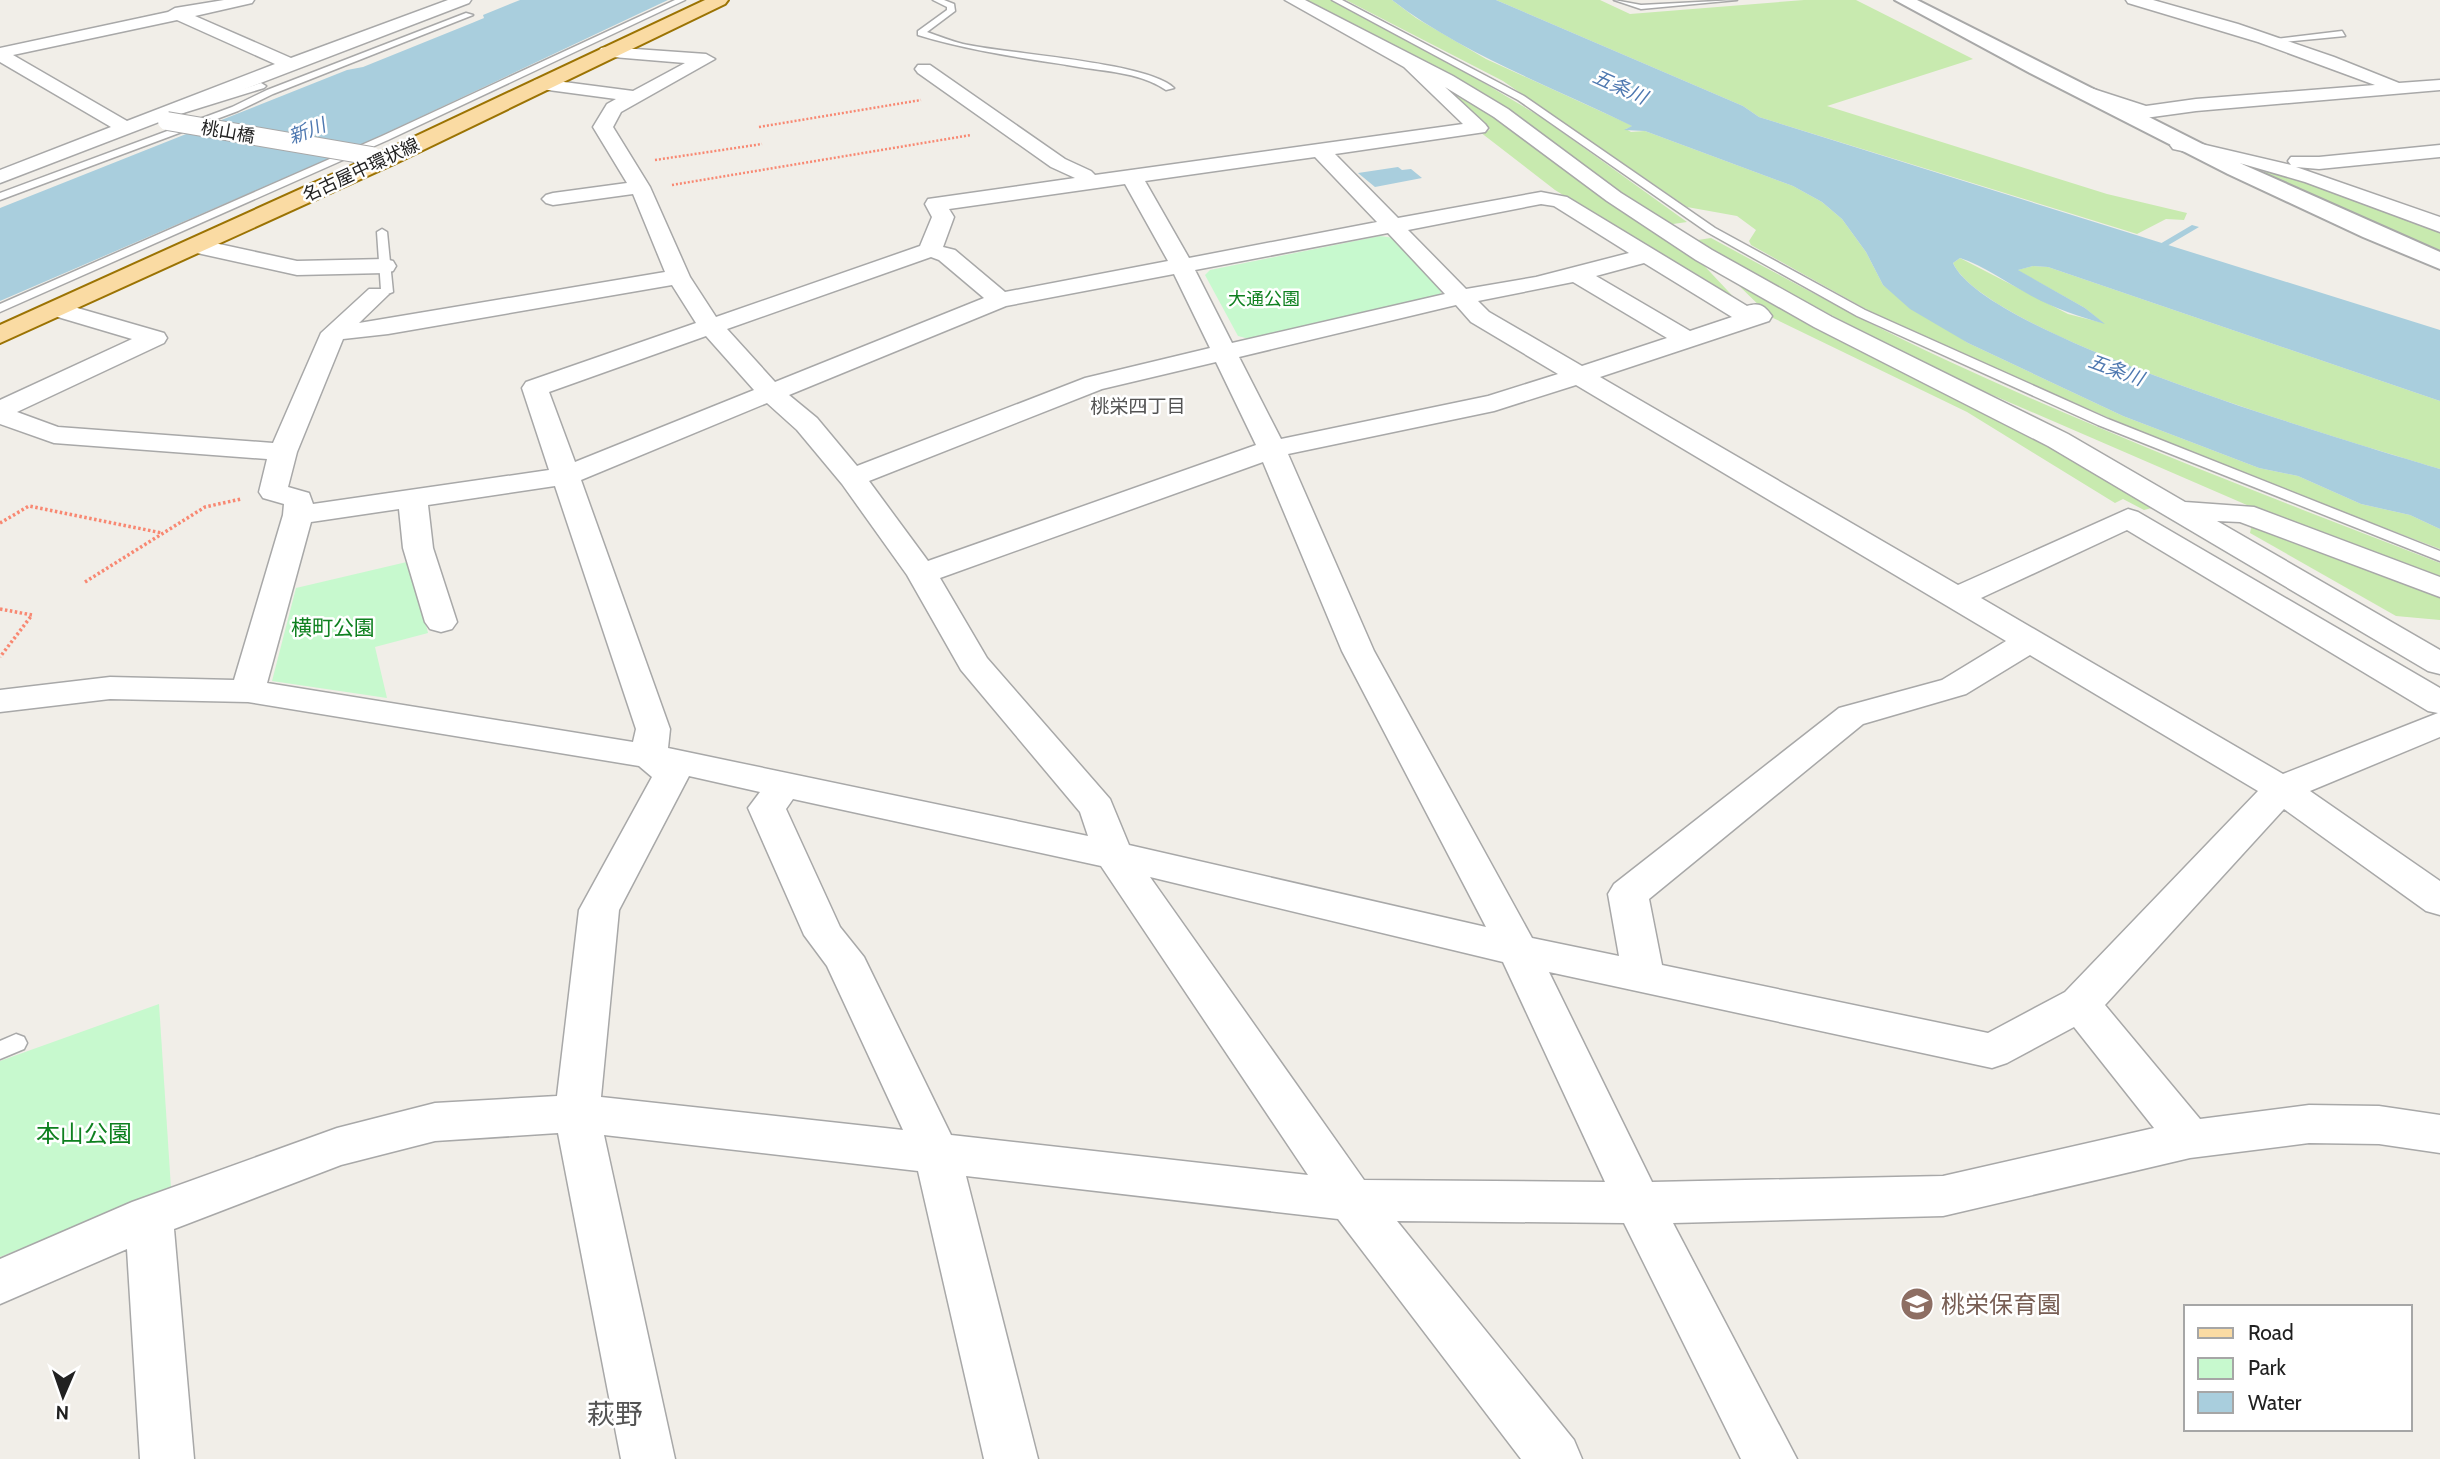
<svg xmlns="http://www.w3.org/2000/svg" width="2440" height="1459" viewBox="0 0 2440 1459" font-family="Cabin,'Noto Sans JP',sans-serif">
  <rect width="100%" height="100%" fill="#f1eee8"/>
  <!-- grass -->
  <g fill="#c8eaaf">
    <polygon points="1303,0 1330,0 1457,67 1541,117 1687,222 1666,225 1623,197 1514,115"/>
    <polygon points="1346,0 1392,0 1416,18 1486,59 1633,126 1626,129 1631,132 1645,131 1793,186 1822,202 1842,219 1866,252 1883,285 1968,343 2123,416 2259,468 2298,476 2361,504 2410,515 2440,529 2440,549 2216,464 1972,359 1871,312 1751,245 1749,241 1756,230 1737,216 1687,207 1503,81"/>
    <polygon points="1496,0 1600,0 1630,14 1804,0 1856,0 1973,59 1827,106 2107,194 2187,213 2184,220 2166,219 2137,234 1759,117 1743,106"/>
    <polygon points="1438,80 1502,121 1696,257 1743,307 1555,190 1480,132 1490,130"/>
    <polygon points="2271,170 2440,229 2440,252 2260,174"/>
    <path d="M1711,238C1789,280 1866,323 1946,360C2107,435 2274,499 2440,563V580L2307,531L1937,371L1691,241Z"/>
    <path d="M1960,258L2068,314L2103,323L2085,308L2017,270L2033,266L2048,267L2440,401V469C2352,442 1986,336 1953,263Z"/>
    <polygon points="1726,273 2065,453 2152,508 2144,510 2123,499 2115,503 1967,412 1771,317"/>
    <polygon points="2252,523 2440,596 2440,620 2396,616 2250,533"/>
  </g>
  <!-- park -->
  <g fill="#c7f9ce">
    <polygon points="1380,236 1394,238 1444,289 1438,296 1257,341 1238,336 1205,275 1210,270"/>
    <polygon points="411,561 428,633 375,647 387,698 272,681 296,588"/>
    <polygon points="159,1004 171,1188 0,1257 0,1061"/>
  </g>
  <!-- water -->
  <g fill="#a9cedd">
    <polygon points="520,0 668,0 361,145 0,301 0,208 347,70 363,67 472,23 484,18 483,15"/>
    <path d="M1392,0H1496L1743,106L1759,117L2440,330V401L2048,267L2033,266L2018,270L2085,308L2105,324C2078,316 2052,308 2028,294C2006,282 1984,266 1960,258L1953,263C1984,335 2354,443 2440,469V529L2410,515L2361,504L2298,476L2259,468L2123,416L1968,343L1910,309L1883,285L1866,252L1842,219L1822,202L1793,186L1645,131L1624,130L1632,126C1551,86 1464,55 1392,0Z"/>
    <polygon points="1398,167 1402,170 1411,169 1422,178 1375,187 1358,173"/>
  </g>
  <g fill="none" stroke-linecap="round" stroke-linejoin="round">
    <!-- stream -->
    <polygon fill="#a9cedd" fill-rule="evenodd" points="2192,225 2199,227 2155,253 2148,251"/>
    <defs>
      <g id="service">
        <polygon points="675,0 685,0 388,140 0,312 0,304 382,136"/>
        <path d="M933,0H944L954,4L955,11L927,32C939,36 951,41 963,44C1007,54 1147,62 1174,88L1166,90C1139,71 1098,71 1067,65C1016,57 967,50 918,35V31L947,10V7Z"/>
        <polygon points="1332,0 1342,0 1524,96 1715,228 1865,310 2108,419 2440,551 2440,561 2098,425 1857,316 1707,232 1518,100"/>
        <polygon points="1614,0 1641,5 1737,0 1641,9"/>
        <polygon points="466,13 473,15 273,94 238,111 0,200 0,193 232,107 267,90"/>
        <polygon points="2342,31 2345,36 2272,43 2268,40"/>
        <polygon points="261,83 266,86 264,88 180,114 172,112"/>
        <polygon points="382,229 387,232 393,292 377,298 371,294 381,290 377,232"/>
        <polygon points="16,1034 24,1037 27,1043 24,1049 0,1059 0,1041"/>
      </g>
      <g id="minor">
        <path d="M224,0H254L252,3L195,16L291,58L448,0H471L469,3L0,183V170L111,127L0,62V48L168,12L175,8ZM177,20L275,64L127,121L13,55Z"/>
        <path d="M1285,0H1305L1453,76L1508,109L1621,193L1712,250L1832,317L2068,434L2185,502L2254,507L2440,577V597L2240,522L2217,521L2440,650V674L2428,671L2048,446L1814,327L1696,260L1607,201L1494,117L1445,87L1485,124L1488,128L1485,132L1335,154L1398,218L1541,192L1567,197L1747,306C1760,302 1765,306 1772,316L1769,321L1600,377L1958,585L2128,509L2138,512L2440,688V737L2310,791L2440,881V915L2426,911L2284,809L2105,1005L2200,1119L2309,1105L2379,1106L2440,1115V1153L2379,1144L2309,1143L2190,1158L1943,1216L1673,1223L1797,1459H1741L1624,1223L1397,1221L1574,1440L1582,1459H1521L1338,1219L966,1176L1038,1459H984L918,1171L604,1135L675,1459H621L558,1133L435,1141L341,1165L174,1229L194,1459H140L127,1249L0,1304V1259L132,1202L337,1128L435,1103L557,1096L579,910L652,777L639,766L248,702L110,699L0,712V690L110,677L234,680L283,515L284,504L263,498L259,492L267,459L54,443L0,424V400L132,339L51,315L47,310L51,305L59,303L67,305L164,333L167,338L164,343L17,412L58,427L273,443L321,333L369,289H385L389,294L359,323L665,272L633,194L553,205L546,203L542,199L546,195L553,193L627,183L593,127L607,104L616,99L541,89L535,88L532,84L535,80L541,79L633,91L685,63L601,56L598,52L601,48L607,47L706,54L715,59L621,112L613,127L650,187L690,277L716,317L920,246L932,217L925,204L928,199L1075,178L1051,167L918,73L915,69L918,65H930L1065,159L1091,171L1095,175L1463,124L1404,67ZM1315,157L1377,222L1189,258L1145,181ZM1125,184L1168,261L1005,292L955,250L943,247L954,217L949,209ZM1541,204L1554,206L1629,253L1536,277L1466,289L1408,230ZM1388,233L1445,294L1232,343L1195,270ZM931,257L939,260L984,298L775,382L727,329ZM1644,263L1732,317L1690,331L1596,276ZM1174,274L1210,348L1085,378L857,466L817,418L789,395L1006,306ZM1573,282L1667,338L1582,366L1489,312L1478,301ZM672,285L696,323L526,382L522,388L549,470L313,504L309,493L288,487L297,452L343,339L388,334ZM1456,305L1471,322L1558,374L1488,396L1281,439L1239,357ZM706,336L754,390L575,462L549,392ZM1216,362L1256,445L928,561L869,481L1102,389ZM1576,385L2006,641L1942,680L1839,708L1614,884L1608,894L1619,956L1532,938L1374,651L1288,454L1494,411ZM767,403L797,430L842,484L907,575L961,670L1080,812L1088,836L668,748L670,729L581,480ZM1263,462L1342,651L1486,927L1129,845L1110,799L987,658L940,578ZM555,486L636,729L633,742L267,683L311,522L399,509L403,548L425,622L430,629L441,632L452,629L457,622L433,548L428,505ZM2127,530L2428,711L2438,713L2283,774L1981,598ZM2030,655L2258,791L2065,992L1988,1033L1662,965L1649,899L1863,724L1966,694ZM689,776L760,792L748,808L804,935L827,966L903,1130L601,1097L619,910ZM793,799L1101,866L1308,1175L951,1135L864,957L840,927L786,809ZM1150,877L1503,962L1605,1182L1364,1180ZM1549,972L1992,1068L2007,1063L2074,1027L2154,1128L1943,1176L1652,1182Z"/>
        <polygon points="2126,0 2153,0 2238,24 2334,57 2399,83 2440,80 2440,90 2196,111 2145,118 2138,116 2072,93 2069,89 2078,84 2146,106 2196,99 2375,85 2258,42 2128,3"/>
        <polygon points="2180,139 2291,165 2288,161 2291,157 2319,157 2440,145 2440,157 2319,169 2296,167 2440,217 2440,232 2305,182 2243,164 2173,149 2170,145 2173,141"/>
        <polygon points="196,239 297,261 385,259 393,261 396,266 393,271 385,273 297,275 188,251 185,246 188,241"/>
      </g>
      <polygon id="tertiary" points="1895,0 1917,0 2244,165 2440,252 2440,269 2363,237 2228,174 2030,73"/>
      <polygon id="primary" points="705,0 728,0 725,4 396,163 0,343 0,325 380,153"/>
    </defs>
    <!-- service casing -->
    <use href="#service" stroke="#a8a8a8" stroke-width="3"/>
    <!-- minor casing -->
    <use href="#minor" stroke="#a8a8a8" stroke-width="3"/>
    <!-- tertiary casing -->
    <use href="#tertiary" stroke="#a8a8a8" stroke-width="4"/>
    <!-- primary casing -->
    <use href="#primary" stroke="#9b7303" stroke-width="4"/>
    <!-- path-far1 -->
    <g stroke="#f88872" stroke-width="2.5" stroke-dasharray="2 2" stroke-linecap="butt">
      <polyline points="759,127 921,100"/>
      <polyline points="655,160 762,144"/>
      <polyline points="672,185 971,135"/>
    </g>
    <!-- path -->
    <g stroke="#f88872" stroke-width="3.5" stroke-dasharray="2.5 2.5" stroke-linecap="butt">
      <polyline points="0,523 29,506 162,533"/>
      <polyline points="85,582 205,507 241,499"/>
      <polyline points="0,609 32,615 0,657"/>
    </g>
    <!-- service -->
    <use href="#service" fill="#fff" fill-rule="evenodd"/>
    <!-- minor -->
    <use href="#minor" fill="#fff" fill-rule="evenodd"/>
    <!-- tertiary -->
    <use href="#tertiary" fill="#fff" fill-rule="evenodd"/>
    <!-- primary -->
    <use href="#primary" fill="#fadba3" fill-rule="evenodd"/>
    <defs>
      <polyline id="minor-bridge" points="167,121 372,156"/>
    </defs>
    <!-- minor-bridge casing -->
    <use href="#minor-bridge" stroke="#a8a8a8" stroke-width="20" stroke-linecap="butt"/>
    <!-- minor-bridge -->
    <use href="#minor-bridge" stroke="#fff" stroke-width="18"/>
  </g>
  <!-- icons -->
  <defs>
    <symbol id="school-disc" viewBox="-11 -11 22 22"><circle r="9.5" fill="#8d6e63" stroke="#fff"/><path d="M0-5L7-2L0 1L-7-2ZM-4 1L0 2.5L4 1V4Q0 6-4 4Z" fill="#fff"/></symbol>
  </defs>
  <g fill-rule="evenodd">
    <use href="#school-disc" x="1898" y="1285" width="38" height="38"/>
  </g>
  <g text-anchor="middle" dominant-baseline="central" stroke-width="5" stroke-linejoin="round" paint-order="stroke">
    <!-- far-street labels -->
    <g font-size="18" fill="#212121" stroke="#fff">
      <text transform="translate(228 132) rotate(10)">桃山橋</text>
      <text transform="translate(361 170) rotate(-25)">名古屋中環状線</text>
    </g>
    <!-- far-park labels -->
    <g font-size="18" fill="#0e801f" stroke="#fff">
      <text x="1264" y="299">大通公園</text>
    </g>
    <!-- far-water labels -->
    <g font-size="19" font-style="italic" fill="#4e78b0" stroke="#fff">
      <text transform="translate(1620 87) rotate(24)">五条川</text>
      <text transform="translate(307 131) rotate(-21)">新川</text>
      <text transform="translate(2116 370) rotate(20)">五条川</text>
    </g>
    <!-- far-neighbourhood labels -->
    <g font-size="19" fill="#545454" stroke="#fff">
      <text x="1138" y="406">桃栄四丁目</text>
    </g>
    <!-- park labels -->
    <g font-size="21" fill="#0e801f" stroke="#fff">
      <text x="333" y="627">横町公園</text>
    </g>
    <!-- near-park labels -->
    <g font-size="24" fill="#0e801f" stroke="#fff">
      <text x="84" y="1133">本山公園</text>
    </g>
    <!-- near-education labels -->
    <g font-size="24" fill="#785e54" stroke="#fff" text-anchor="start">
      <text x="1941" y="1304">桃栄保育園</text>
    </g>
    <!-- near-quarter labels -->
    <g font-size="28" fill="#545454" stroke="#fff">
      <text x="615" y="1414">萩野</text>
    </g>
  </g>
  <!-- legend -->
  <rect x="2184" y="1305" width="228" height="126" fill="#ffffff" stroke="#a6a6a6" stroke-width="2"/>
  <rect x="2198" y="1328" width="35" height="10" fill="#fadba3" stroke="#a6a6a6" stroke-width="2"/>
  <text x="2248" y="1340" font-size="21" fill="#212121">Road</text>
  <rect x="2198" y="1358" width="35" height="21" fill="#c7f9ce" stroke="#a6a6a6" stroke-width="2"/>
  <text x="2248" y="1375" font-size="21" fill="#212121">Park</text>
  <rect x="2198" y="1392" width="35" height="21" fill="#a9cedd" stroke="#a6a6a6" stroke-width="2"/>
  <text x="2248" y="1410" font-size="21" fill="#212121">Water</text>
  <!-- north arrow -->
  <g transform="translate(63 1396) rotate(182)" stroke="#ffffff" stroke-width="5" paint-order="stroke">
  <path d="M0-5L12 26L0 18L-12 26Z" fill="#212121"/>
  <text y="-10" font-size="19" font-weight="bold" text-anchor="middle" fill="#212121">N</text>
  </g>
</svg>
